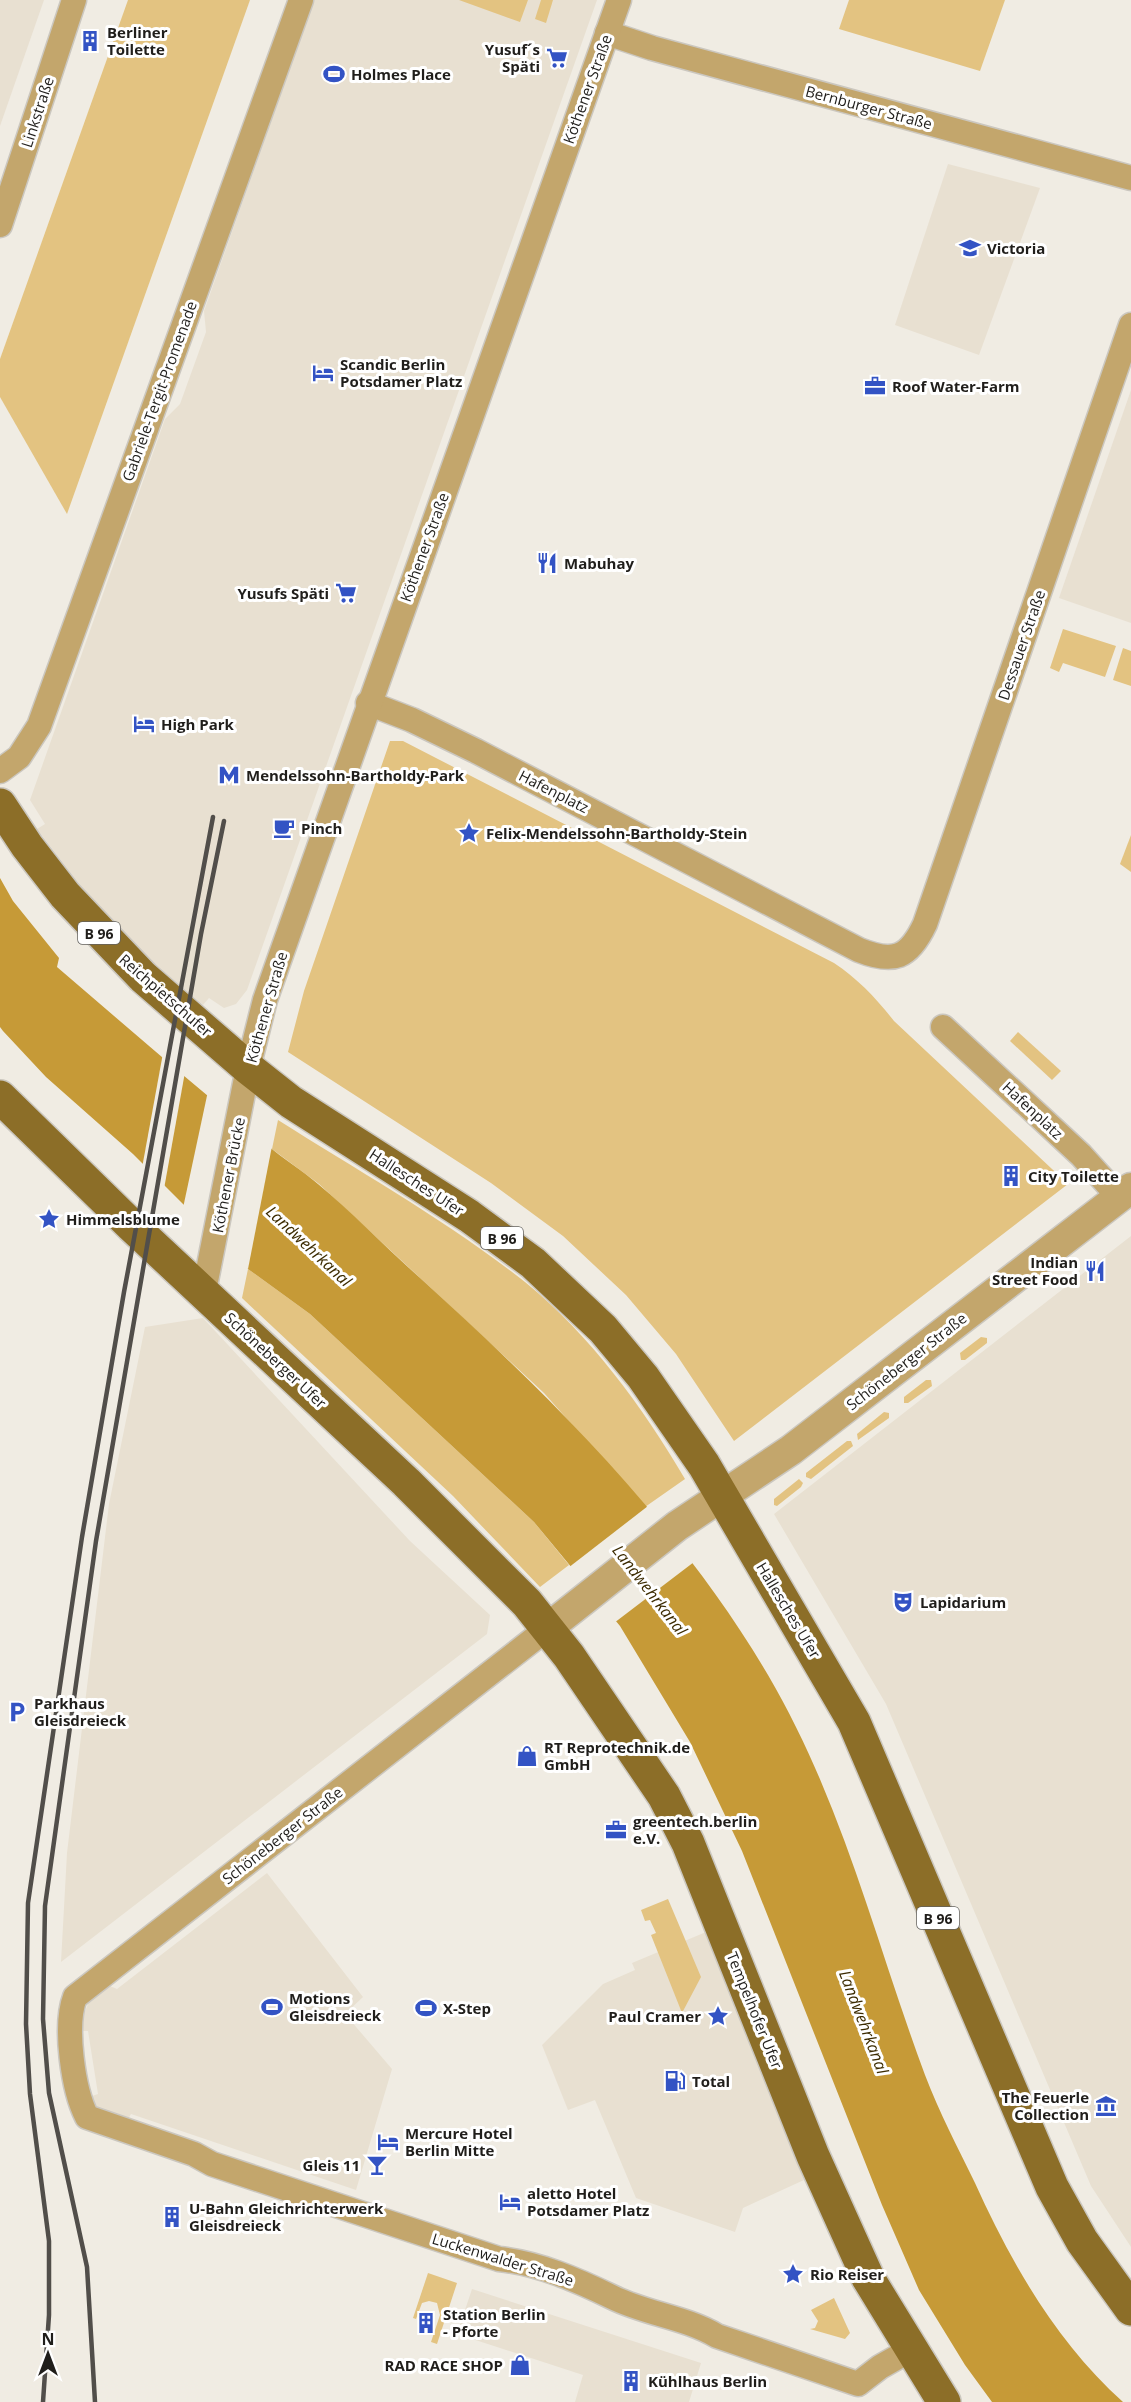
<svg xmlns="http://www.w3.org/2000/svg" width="1131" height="2402" viewBox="0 0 1131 2402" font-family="'Open Sans',sans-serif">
  <rect width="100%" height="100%" fill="#f0ece3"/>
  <!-- built -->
  <g fill="#e8e0d1">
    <polygon points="0,0 44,0 0,126"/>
    <polygon points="314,0 597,0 247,990 236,1004 224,1008 209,998 203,1005 156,965 116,925 76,880 37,829 45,824 30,800 165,419 180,404 206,332 204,311"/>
    <polygon points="948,164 1040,188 979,355 895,325"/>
    <polygon points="1131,390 1131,623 1059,598"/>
    <polygon points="1131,1236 1131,2247 1091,2186 886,1704 774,1514"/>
    <polygon points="203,1318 410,1541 490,1615 487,1634 61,1962 67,1853 109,1504 145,1327"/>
    <polygon points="267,1873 363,1997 345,2014 392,2069 356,2190 131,2114 127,2121 96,2111 92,2096 98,2094 88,2031 82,2031 81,2021 88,2004 110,1986 117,1989"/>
    <polygon points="706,1932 804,2180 743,2208 735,2232 636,2198 595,2100 568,2110 542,2045 603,1984 635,1970 632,1963"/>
    <polygon points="472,2289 701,2363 689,2402 575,2402 583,2375 457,2334"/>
  </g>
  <!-- green -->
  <g fill="#e3c381">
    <polygon points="128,0 250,0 67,514 0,397 0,359"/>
    <polygon points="459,0 528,0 520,22"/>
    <polygon points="541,0 553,0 546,23 535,19"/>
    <polygon points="849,0 1005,0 980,71 839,29"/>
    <polygon points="1063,629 1116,646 1105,677 1063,663 1059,672 1050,668"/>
    <polygon points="1123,648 1131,651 1131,686 1113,680"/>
    <path d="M390,741H403L834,963C858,979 876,998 894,1021L1068,1184L734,1441L676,1354L626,1295L563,1236L491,1183L288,1052L304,991Z"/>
    <polygon points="1131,835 1131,872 1120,864"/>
    <polygon points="1018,1032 1061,1071 1052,1080 1010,1041"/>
    <path d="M278,1120C360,1172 449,1222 525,1282C591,1336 642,1406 685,1479L645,1507L544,1393L319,1184L272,1149Z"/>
    <polygon points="248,1269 310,1314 534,1522 569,1565 540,1587 453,1496 242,1298"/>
    <polygon points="981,1337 987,1338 987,1343 965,1360 961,1360 960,1353"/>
    <polygon points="926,1380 931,1380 932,1386 908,1403 904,1403 904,1397"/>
    <polygon points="884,1412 889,1413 889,1418 858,1440 857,1434"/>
    <polygon points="847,1441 851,1441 853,1446 811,1479 806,1477 806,1473"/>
    <polygon points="799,1479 803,1483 801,1487 777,1506 774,1505 774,1499"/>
    <polygon points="668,1899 701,1977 682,2013 651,1935 656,1933 650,1920 645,1921 641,1910"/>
    <polygon points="428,2273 457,2283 437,2344 431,2342 440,2315 437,2303 429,2301 422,2303 416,2319 413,2318"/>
    <polygon points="834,2298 850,2333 845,2339 810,2329 815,2328 818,2321 811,2310"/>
  </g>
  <!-- water -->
  <path fill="#c69a37" d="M0,878L13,901L59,958L57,967C127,1027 196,1087 267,1145C283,1159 302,1170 318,1184C353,1213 385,1247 419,1277C549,1395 678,1522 768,1675C843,1803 874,1938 925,2075C939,2112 958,2148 975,2183C1011,2263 1057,2343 1123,2402H992L965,2365L919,2290L882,2205L742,1851L690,1742L620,1626L534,1522L310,1314L248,1269L133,1154L46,1077L3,1031L0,1027Z"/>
  <!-- pier -->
  <g fill="#f0ece3">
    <polygon points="163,1053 185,1072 164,1189 142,1168"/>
    <polygon points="208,1091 272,1146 248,1269 240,1265 183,1208"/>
    <polygon points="648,1506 694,1562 614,1623 568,1568"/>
  </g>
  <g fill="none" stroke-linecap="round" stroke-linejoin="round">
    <defs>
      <g id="minor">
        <polyline points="607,33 652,48 1131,178"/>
        <polyline points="0,225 74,0"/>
        <path d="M368,703L412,720L476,751L859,950C894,964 909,958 925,924L1131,325"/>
        <polyline points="0,771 19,757 39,726 301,0"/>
        <polyline points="943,1027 1081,1155 1119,1197"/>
        <polyline points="204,1291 248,1068 265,1000 619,0"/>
        <path d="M548,1628L75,1997C64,2026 73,2090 87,2117L194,2154L212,2164L499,2259C538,2263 577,2280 612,2297C646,2314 685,2317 717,2336L858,2384L880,2367L910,2350"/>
      </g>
      <polyline id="tertiary" points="548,1628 677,1526 791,1450 1131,1188"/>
      <g id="primary">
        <polyline points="0,805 27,846 65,895 143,977 248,1068 291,1102 469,1216 533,1263 603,1329 643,1377 704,1465 854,1722 1052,2187 1082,2241 1131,2309"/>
        <polyline points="0,1097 132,1226 406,1482 527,1603 569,1656 664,1796 688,1843 813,2156 868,2278 944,2402"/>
      </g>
    </defs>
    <!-- minor casing -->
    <use href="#minor" stroke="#cbc7bf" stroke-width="27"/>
    <!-- tertiary casing -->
    <use href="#tertiary" stroke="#cbc7bf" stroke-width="33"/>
    <!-- primary casing -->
    <use href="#primary" stroke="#cbc7bf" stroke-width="36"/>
    <!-- minor -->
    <use href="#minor" stroke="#c3a66c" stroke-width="24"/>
    <!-- tertiary -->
    <use href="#tertiary" stroke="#c3a66c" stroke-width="30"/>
    <!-- primary -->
    <use href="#primary" stroke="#8c6e28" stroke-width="33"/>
    <!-- rail -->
    <g stroke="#514e4a" stroke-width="4.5">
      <polyline points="43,2402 49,2315 49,2241 30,2094 26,2024 28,1903 82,1537 124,1292 213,817"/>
      <polyline points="95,2402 87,2267 49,2093 43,2019 45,1906 96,1541 201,934 224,821"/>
    </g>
  </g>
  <!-- icons -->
  <defs>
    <symbol id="building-bare" viewBox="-9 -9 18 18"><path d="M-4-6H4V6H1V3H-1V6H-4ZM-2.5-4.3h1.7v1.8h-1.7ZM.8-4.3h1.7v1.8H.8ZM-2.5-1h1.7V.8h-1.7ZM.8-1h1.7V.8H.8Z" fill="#3353c4" stroke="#fff" stroke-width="2.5" paint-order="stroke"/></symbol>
    <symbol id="supermarket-bare" viewBox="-9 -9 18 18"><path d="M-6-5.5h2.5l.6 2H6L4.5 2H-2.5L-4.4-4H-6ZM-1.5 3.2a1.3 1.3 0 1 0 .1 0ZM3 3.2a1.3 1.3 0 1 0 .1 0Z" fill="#3353c4" stroke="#fff" stroke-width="2.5" paint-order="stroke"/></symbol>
    <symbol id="stadium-bare" viewBox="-9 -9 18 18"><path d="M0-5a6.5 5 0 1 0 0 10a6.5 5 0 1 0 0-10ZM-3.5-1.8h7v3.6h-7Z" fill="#3353c4" stroke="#fff" stroke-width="2.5" paint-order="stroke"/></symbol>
    <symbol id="university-bare" viewBox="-9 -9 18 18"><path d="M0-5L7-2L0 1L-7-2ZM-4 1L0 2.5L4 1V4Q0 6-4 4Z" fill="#3353c4" stroke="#fff" stroke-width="2.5" paint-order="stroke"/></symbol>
    <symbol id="hotel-bare" viewBox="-9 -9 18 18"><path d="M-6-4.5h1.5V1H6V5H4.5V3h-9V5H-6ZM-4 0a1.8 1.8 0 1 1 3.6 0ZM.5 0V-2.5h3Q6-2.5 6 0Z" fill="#3353c4" stroke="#fff" stroke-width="2.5" paint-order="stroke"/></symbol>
    <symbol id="office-bare" viewBox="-9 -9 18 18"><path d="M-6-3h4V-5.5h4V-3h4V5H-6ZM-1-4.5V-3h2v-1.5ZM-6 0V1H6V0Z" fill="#3353c4" stroke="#fff" stroke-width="2.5" paint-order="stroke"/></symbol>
    <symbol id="restaurant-bare" viewBox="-9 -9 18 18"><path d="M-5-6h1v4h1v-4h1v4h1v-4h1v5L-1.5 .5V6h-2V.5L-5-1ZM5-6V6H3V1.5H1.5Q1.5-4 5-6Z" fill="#3353c4" stroke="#fff" stroke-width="2.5" paint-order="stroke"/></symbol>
    <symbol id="metro-bare" viewBox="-9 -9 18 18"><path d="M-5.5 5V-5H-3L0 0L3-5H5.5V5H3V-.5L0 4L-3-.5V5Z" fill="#3353c4" stroke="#fff" stroke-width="2.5" paint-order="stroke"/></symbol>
    <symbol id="cafe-bare" viewBox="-9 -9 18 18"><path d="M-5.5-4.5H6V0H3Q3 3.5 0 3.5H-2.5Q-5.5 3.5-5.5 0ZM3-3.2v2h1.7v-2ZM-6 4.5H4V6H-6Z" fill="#3353c4" stroke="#fff" stroke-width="2.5" paint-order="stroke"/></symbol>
    <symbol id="sight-bare" viewBox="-9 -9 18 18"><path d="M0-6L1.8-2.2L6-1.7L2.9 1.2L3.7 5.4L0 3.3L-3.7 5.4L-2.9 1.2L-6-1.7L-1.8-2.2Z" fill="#3353c4" stroke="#fff" stroke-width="2.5" paint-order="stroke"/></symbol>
    <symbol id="theatre-bare" viewBox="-9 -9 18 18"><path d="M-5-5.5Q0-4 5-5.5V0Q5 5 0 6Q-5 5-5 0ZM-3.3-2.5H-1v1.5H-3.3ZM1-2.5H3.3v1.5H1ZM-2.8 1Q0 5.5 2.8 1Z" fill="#3353c4" stroke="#fff" stroke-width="2.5" paint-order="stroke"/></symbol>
    <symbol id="parking-bare" viewBox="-9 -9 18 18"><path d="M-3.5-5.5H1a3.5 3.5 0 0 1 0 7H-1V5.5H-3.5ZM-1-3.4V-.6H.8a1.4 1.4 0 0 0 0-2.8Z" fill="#3353c4" stroke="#fff" stroke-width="2.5" paint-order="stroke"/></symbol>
    <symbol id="shop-bare" viewBox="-9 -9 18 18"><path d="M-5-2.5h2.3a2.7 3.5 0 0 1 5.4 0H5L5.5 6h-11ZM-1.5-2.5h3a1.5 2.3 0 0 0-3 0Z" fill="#3353c4" stroke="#fff" stroke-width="2.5" paint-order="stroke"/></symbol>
    <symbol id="fuel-bare" viewBox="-9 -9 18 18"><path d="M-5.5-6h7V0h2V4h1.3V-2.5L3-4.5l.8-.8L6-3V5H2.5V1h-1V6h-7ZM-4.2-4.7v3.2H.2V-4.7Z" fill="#3353c4" stroke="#fff" stroke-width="2.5" paint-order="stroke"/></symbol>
    <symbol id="museum-bare" viewBox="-9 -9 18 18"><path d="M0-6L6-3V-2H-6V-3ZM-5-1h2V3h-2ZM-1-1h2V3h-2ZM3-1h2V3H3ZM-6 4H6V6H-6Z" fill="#3353c4" stroke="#fff" stroke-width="2.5" paint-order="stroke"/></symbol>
    <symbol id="bar-bare" viewBox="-9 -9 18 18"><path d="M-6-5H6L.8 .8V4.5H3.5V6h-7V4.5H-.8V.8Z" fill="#3353c4" stroke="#fff" stroke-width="2.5" paint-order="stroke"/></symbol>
  </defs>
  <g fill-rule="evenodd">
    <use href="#building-bare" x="75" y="26" width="30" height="30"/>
    <use href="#supermarket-bare" x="542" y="43" width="30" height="30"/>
    <use href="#stadium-bare" x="319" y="59" width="30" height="30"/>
    <use href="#university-bare" x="955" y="233" width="30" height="30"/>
    <use href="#hotel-bare" x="308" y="358" width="30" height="30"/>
    <use href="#office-bare" x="860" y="371" width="30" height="30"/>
    <use href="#restaurant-bare" x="532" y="548" width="30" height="30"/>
    <use href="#supermarket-bare" x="331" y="578" width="30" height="30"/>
    <use href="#hotel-bare" x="129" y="709" width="30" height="30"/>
    <use href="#metro-bare" x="214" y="760" width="30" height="30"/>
    <use href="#cafe-bare" x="269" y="813" width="30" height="30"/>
    <use href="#sight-bare" x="454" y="818" width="30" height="30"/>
    <use href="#building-bare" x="996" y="1161" width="30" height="30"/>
    <use href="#sight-bare" x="34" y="1204" width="30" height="30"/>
    <use href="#restaurant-bare" x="1080" y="1256" width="30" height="30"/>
    <use href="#theatre-bare" x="888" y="1587" width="30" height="30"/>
    <use href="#parking-bare" x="2" y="1697" width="30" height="30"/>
    <use href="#shop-bare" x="512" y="1741" width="30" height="30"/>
    <use href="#office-bare" x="601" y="1815" width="30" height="30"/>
    <use href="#stadium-bare" x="257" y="1992" width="30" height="30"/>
    <use href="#stadium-bare" x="411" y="1993" width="30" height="30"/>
    <use href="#sight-bare" x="703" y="2001" width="30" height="30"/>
    <use href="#fuel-bare" x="660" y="2066" width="30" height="30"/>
    <use href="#museum-bare" x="1091" y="2091" width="30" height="30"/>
    <use href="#hotel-bare" x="373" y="2127" width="30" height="30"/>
    <use href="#bar-bare" x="362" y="2150" width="30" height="30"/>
    <use href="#hotel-bare" x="495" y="2187" width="30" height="30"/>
    <use href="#building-bare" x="157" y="2202" width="30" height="30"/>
    <use href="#sight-bare" x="778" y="2259" width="30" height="30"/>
    <use href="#building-bare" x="411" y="2308" width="30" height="30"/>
    <use href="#shop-bare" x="505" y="2350" width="30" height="30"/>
    <use href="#building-bare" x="616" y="2366" width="30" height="30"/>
  </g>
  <g text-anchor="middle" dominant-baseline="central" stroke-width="6" stroke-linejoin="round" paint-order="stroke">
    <!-- shield labels -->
    <g fill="#fff" stroke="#63625f" stroke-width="1.5">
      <rect x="78" y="922" width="42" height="22" rx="4.5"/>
      <rect x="481" y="1227" width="42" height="22" rx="4.5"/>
      <rect x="917" y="1907" width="42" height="22" rx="4.5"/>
    </g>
    <g font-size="14" font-weight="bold" fill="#201e1b">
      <text x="99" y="933">B 96</text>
      <text x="502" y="1238">B 96</text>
      <text x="938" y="1918">B 96</text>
    </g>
    <!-- poi labels -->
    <g font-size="15" font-weight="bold" fill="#201e1b" stroke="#fff" text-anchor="start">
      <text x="107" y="32">Berliner<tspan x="107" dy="17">Toilette</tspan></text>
      <text x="540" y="49" text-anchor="end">Yusuf´s<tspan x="540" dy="17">Späti</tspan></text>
      <text x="351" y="74">Holmes Place</text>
      <text x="987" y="248">Victoria</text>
      <text x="340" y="364">Scandic Berlin<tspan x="340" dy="17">Potsdamer Platz</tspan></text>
      <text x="892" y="386">Roof Water-Farm</text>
      <text x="564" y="563">Mabuhay</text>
      <text x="329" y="593" text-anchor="end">Yusufs Späti</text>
      <text x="161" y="724">High Park</text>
      <text x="246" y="775">Mendelssohn-Bartholdy-Park</text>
      <text x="301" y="828">Pinch</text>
      <text x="486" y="833">Felix-Mendelssohn-Bartholdy-Stein</text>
      <text x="1028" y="1176">City Toilette</text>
      <text x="66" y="1219">Himmelsblume</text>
      <text x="1078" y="1262" text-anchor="end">Indian<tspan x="1078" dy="17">Street Food</tspan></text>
      <text x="920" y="1602">Lapidarium</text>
      <text x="34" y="1703">Parkhaus<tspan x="34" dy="17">Gleisdreieck</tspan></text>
      <text x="544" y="1747">RT Reprotechnik.de<tspan x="544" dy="17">GmbH</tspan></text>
      <text x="633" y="1821">greentech.berlin<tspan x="633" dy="17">e.V.</tspan></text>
      <text x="289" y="1998">Motions<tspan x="289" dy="17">Gleisdreieck</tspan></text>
      <text x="443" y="2008">X-Step</text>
      <text x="701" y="2016" text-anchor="end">Paul Cramer</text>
      <text x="692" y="2081">Total</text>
      <text x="1089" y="2097" text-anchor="end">The Feuerle<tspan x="1089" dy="17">Collection</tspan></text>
      <text x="405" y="2133">Mercure Hotel<tspan x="405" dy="17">Berlin Mitte</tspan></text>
      <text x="360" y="2165" text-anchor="end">Gleis 11</text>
      <text x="527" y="2193">aletto Hotel<tspan x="527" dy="17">Potsdamer Platz</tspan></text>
      <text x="189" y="2208">U-Bahn Gleichrichterwerk<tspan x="189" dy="17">Gleisdreieck</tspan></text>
      <text x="810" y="2274">Rio Reiser</text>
      <text x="443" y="2314">Station Berlin<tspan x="443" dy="17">- Pforte</tspan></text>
      <text x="503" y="2365" text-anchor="end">RAD RACE SHOP</text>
      <text x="648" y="2381">Kühlhaus Berlin</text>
    </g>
    <!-- street labels -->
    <g font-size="15" fill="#201e1b" stroke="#fff">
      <text transform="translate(587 89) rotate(-70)">Köthener Straße</text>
      <text transform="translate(869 107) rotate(15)">Bernburger Straße</text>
      <text transform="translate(37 112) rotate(-72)">Linkstraße</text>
      <text transform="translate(159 391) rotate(-70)">Gabriele-Tergit-Promenade</text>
      <text transform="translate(424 547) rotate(-70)">Köthener Straße</text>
      <text transform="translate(1021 645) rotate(-71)">Dessauer Straße</text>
      <text transform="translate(554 791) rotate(27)">Hafenplatz</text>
      <text transform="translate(166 995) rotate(41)">Reichpietschufer</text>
      <text transform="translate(266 1007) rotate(-74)">Köthener Straße</text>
      <text transform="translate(1033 1110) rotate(43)">Hafenplatz</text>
      <text transform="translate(228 1175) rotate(-79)">Köthener Brücke</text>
      <text transform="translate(417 1182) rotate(33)">Hallesches Ufer</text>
      <text transform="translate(276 1360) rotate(43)">Schöneberger Ufer</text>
      <text transform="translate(906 1361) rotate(-38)">Schöneberger Straße</text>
      <text transform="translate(789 1610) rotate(59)">Hallesches Ufer</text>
      <text transform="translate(282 1835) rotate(-38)">Schöneberger Straße</text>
      <text transform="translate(755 2010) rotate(68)">Tempelhofer Ufer</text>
      <text transform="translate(503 2259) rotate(17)">Luckenwalder Straße</text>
    </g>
    <!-- water labels -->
    <g font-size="16" font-style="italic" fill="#3c2b00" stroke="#fff">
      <text transform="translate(309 1246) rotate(43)">Landwehrkanal</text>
      <text transform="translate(650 1590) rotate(52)">Landwehrkanal</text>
      <text transform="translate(864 2022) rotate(69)">Landwehrkanal</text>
    </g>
  </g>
  <!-- north arrow -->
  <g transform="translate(48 2354)" stroke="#ffffff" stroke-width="4.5" paint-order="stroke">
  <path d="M0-4.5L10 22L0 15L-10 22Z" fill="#201e1b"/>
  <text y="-9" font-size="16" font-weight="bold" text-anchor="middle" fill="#201e1b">N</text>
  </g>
</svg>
